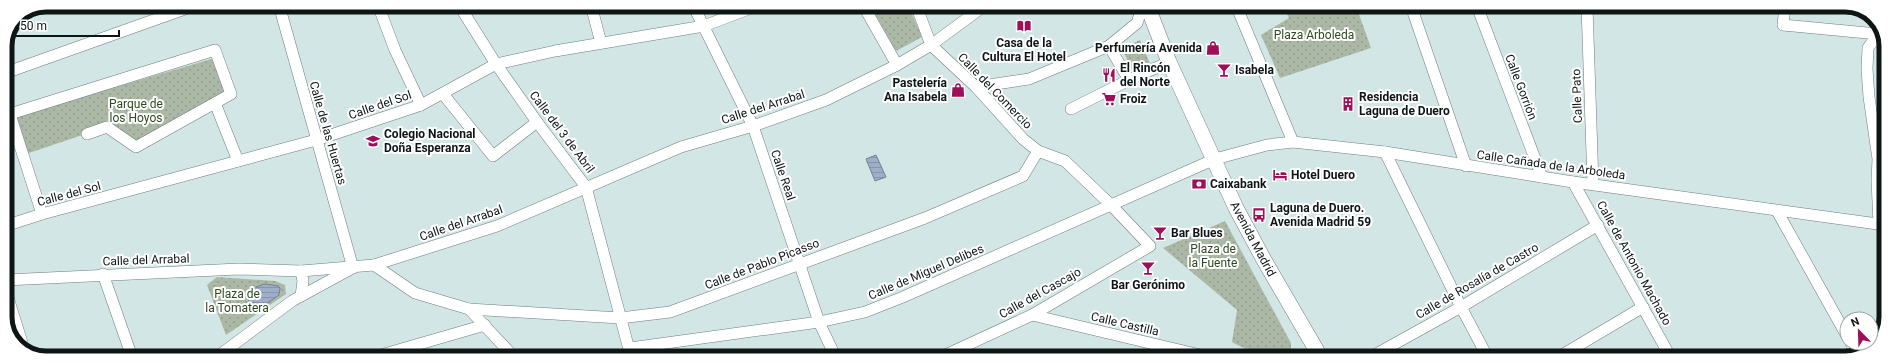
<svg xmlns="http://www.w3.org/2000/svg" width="1891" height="363" viewBox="0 0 1891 363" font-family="Roboto,sans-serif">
  <defs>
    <pattern id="park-dots" width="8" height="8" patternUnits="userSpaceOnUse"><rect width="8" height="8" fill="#abb8a6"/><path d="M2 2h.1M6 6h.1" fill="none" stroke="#929d8e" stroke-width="1.8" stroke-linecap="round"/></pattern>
    <pattern id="water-rules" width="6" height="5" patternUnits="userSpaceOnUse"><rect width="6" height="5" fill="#9faec8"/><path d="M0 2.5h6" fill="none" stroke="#8895ab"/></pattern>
  </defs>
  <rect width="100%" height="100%" fill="#d3e6e6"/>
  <!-- park -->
  <g fill="url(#park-dots)">
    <polygon points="870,5 908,5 922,37 896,51"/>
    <polygon points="1283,6 1356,6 1371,48 1280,78 1261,35 1289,18"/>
    <polygon points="1140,40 1150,64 1132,71 1122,48"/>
    <polygon points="218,57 231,94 133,146 106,127 23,155 11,118"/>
    <path d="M1225,221L1291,343V353C1280,361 1243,349 1232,342L1237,310L1163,248Z"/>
    <polygon points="217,277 275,281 285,285 286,294 226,335 207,285"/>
  </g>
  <!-- water -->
  <g fill="url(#water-rules)" stroke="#748092">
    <polygon points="876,155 886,177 875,181 866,159"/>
    <path d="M265,284L278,286L280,288L279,295L266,304L251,303L248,300C248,290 257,286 265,284Z"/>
  </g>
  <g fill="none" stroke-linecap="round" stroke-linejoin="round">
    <defs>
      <g id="minor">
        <polyline points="279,5 353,268"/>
        <polyline points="378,5 395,50 421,105"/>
        <polyline points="459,5 496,64 537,122 586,187 631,357"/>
        <polyline points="591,5 601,43"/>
        <polyline points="693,5 753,126 819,322 836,358"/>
        <polyline points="863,5 897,65"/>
        <polyline points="916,5 931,45 976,87 1023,139 1038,151 1065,161 1112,206 1150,246 1032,315 939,358"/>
        <polyline points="1236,5 1293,142"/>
        <polyline points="1411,6 1466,166"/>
        <polyline points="1477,6 1542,177"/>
        <polyline points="1587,6 1593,184"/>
        <polyline points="1785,6 1783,25 1878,34"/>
        <polyline points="1878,34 1868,48 1867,69 1869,97 1878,159 1877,180 1879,224"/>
        <polyline points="1109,46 1129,80"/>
        <polyline points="5,73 196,5"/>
        <polyline points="976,87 1029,79 1109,46 1137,23 1143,5"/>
        <polyline points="443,94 493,156 537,122"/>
        <polyline points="5,99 42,214"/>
        <polyline points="215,103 238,161"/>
        <polyline points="1071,109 1129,80 1169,62"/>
        <polyline points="10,114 215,50 231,94 136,147 107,127 87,134"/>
        <polyline points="1385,152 1461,307 1488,358"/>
        <polyline points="1573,182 1671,358"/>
        <polyline points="1777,211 1847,336"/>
        <polyline points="5,226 42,214 316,140 421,105 496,64 555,51 704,26 759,5"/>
        <polyline points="374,265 415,293 469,309 514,357"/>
        <polyline points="301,271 303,281 301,296"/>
        <polyline points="103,274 132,357"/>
        <polyline points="5,280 239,269 301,271 374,265 497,226 681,147 753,126 826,100 897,65 931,45 980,9 981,5"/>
        <polyline points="5,288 24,349"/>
        <polyline points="469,309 620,318 670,312 925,218 1023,176 1038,151"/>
        <polyline points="1032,315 1213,358"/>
        <polyline points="1851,343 1857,354"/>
        <polyline points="630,348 819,322 865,312 903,297 1215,159 1267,145 1293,142 1385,152 1573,182 1885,225"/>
        <polyline points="217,357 292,301 349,270"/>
        <polyline points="374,357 485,325"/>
        <polyline points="1369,358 1461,307 1598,225"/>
        <polyline points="1557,358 1643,307"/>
      </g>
      <polyline id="secondary" points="1147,5 1169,62 1236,208 1264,260 1321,358"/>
    </defs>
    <!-- minor casing -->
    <use href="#minor" stroke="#6e7e7f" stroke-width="12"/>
    <!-- secondary casing -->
    <use href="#secondary" stroke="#6e7e7f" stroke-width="16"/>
    <!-- minor -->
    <use href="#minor" stroke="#fff" stroke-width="11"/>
    <!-- secondary -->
    <use href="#secondary" stroke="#fff" stroke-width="15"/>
  </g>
  <!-- icons -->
  <defs>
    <symbol id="library-bare" viewBox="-9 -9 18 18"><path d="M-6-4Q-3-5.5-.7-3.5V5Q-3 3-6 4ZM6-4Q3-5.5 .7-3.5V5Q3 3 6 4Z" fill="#9e0f5a" stroke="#fff" stroke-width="2.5" paint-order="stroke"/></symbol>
    <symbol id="shop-bare" viewBox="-9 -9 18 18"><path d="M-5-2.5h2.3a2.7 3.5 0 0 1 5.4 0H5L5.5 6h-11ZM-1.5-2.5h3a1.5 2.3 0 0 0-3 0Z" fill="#9e0f5a" stroke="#fff" stroke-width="2.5" paint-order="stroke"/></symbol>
    <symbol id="bar-bare" viewBox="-9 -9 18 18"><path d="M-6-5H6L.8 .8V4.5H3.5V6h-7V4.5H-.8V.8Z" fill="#9e0f5a" stroke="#fff" stroke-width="2.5" paint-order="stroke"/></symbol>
    <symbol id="restaurant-bare" viewBox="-9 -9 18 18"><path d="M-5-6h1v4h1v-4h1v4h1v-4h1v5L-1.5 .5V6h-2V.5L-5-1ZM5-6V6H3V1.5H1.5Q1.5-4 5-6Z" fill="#9e0f5a" stroke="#fff" stroke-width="2.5" paint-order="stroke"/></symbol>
    <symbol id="supermarket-bare" viewBox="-9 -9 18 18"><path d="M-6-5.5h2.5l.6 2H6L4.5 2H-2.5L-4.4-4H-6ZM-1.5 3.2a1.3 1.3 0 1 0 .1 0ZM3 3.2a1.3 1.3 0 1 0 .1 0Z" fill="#9e0f5a" stroke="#fff" stroke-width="2.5" paint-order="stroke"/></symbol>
    <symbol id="building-bare" viewBox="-9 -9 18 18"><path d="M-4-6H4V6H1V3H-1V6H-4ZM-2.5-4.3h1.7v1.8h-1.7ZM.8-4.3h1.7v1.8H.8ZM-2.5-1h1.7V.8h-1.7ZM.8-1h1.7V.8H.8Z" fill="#9e0f5a" stroke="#fff" stroke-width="2.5" paint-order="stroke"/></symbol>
    <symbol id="school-bare" viewBox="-9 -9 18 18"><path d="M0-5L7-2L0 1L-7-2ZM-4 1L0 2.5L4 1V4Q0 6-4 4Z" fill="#9e0f5a" stroke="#fff" stroke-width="2.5" paint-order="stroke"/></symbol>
    <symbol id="hotel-bare" viewBox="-9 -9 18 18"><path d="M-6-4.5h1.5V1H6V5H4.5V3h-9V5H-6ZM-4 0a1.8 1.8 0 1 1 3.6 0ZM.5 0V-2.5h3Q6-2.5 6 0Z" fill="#9e0f5a" stroke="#fff" stroke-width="2.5" paint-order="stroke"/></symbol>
    <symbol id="bank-bare" viewBox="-9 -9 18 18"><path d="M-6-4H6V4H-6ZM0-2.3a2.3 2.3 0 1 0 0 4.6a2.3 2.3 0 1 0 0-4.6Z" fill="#9e0f5a" stroke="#fff" stroke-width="2.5" paint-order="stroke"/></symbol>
    <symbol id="bus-bare" viewBox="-9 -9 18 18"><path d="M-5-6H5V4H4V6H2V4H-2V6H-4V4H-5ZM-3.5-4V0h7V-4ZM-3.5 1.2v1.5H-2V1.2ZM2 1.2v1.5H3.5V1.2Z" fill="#9e0f5a" stroke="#fff" stroke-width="2.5" paint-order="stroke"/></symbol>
  </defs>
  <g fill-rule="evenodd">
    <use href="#library-bare" x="1014" y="16" width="20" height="20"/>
    <use href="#shop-bare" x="1203" y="38" width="20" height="20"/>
    <use href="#bar-bare" x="1214" y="60" width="20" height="20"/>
    <use href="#restaurant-bare" x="1099" y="65" width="20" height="20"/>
    <use href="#shop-bare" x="948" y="80" width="20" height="20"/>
    <use href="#supermarket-bare" x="1099" y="89" width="20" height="20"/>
    <use href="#building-bare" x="1338" y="94" width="20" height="20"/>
    <use href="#school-bare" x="363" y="131" width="20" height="20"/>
    <use href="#hotel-bare" x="1270" y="165" width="20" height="20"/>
    <use href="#bank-bare" x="1189" y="174" width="20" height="20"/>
    <use href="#bus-bare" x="1249" y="205" width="20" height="20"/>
    <use href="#bar-bare" x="1150" y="223" width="20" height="20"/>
    <use href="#bar-bare" x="1138" y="258" width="20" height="20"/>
  </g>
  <g text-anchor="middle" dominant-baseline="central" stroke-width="4" stroke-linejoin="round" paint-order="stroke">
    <!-- park labels -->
    <g font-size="12" fill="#2d4820" stroke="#fff">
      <text x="1314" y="35">Plaza Arboleda</text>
      <text x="136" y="104">Parque de<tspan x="136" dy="14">los Hoyos</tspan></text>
      <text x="1213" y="249">Plaza de<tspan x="1213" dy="14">la Fuente</tspan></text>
      <text x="237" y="294">Plaza de<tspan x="237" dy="14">la Tomatera</tspan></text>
    </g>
    <!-- poi labels -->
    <g font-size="12" font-weight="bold" fill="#0e1515" stroke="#fff" text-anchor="start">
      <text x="1024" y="43" text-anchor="middle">Casa de la<tspan x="1024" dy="14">Cultura El Hotel</tspan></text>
      <text x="1202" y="48" text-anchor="end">Perfumería Avenida</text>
      <text x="1120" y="68">El Rincón<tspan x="1120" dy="14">del Norte</tspan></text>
      <text x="1235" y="70">Isabela</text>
      <text x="947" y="83" text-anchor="end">Pastelería<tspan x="947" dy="14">Ana Isabela</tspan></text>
      <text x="1359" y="97">Residencia<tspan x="1359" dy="14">Laguna de Duero</tspan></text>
      <text x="1120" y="99">Froiz</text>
      <text x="384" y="134">Colegio Nacional<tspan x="384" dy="14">Doña Esperanza</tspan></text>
      <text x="1291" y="175">Hotel Duero</text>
      <text x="1210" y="184">Caixabank</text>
      <text x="1270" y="208">Laguna de Duero.<tspan x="1270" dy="14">Avenida Madrid 59</tspan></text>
      <text x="1171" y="233">Bar Blues</text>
      <text x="1148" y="285" text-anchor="middle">Bar Gerónimo</text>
    </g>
    <!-- street labels -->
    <g font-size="12" fill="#0e1515" stroke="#fff">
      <text transform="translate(1521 87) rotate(69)">Calle Gorrión</text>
      <text transform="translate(995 91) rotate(46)">Calle del Comercio</text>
      <text transform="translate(1577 96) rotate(-92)">Calle Pato</text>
      <text transform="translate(380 105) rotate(-19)">Calle del Sol</text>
      <text transform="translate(763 107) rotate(-18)">Calle del Arrabal</text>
      <text transform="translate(562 132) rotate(53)">Calle del 3 de Abril</text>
      <text transform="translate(328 133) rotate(74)">Calle de las Huertas</text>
      <text transform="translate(1551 165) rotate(8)">Calle Cañada de la Arboleda</text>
      <text transform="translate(783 175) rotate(71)">Calle Real</text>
      <text transform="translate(69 194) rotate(-15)">Calle del Sol</text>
      <text transform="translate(461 223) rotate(-19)">Calle del Arrabal</text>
      <text transform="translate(1253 239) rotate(62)">Avenida Madrid</text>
      <text transform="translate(146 260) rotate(-2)">Calle del Arrabal</text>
      <text transform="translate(1634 263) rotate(61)">Calle de Antonio Machado</text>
      <text transform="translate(762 264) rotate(-21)">Calle de Pablo Picasso</text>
      <text transform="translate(926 272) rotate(-23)">Calle de Miguel Delibes</text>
      <text transform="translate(1477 281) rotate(-30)">Calle de Rosalía de Castro</text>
      <text transform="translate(1040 293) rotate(-29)">Calle del Cascajo</text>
      <text transform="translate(1125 324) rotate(13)">Calle Castilla</text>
    </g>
  </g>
  <!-- crop -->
  <path d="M0 0H1891V363H0ZM46 12H1845A34 34 0 0 1 1879 46V317A34 34 0 0 1 1845 351H46A34 34 0 0 1 12 317V46A34 34 0 0 1 46 12Z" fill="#fff" fill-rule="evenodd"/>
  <path fill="none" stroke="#0e1515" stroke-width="5" d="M46 12H1845A34 34 0 0 1 1879 46V317A34 34 0 0 1 1845 351H46A34 34 0 0 1 12 317V46A34 34 0 0 1 46 12Z"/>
  <!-- north arrow -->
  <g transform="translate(1859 331) rotate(337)"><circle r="19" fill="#ffffff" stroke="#9fa1a1"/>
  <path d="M0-3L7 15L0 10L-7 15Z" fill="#9e0f5a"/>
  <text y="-6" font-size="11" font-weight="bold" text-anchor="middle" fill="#0e1515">N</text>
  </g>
  <!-- scale -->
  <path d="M14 30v6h105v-6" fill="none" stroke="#0e1515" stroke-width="2"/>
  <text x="20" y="30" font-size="12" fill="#0e1515" stroke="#ffffff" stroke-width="3" paint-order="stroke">50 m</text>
</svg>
